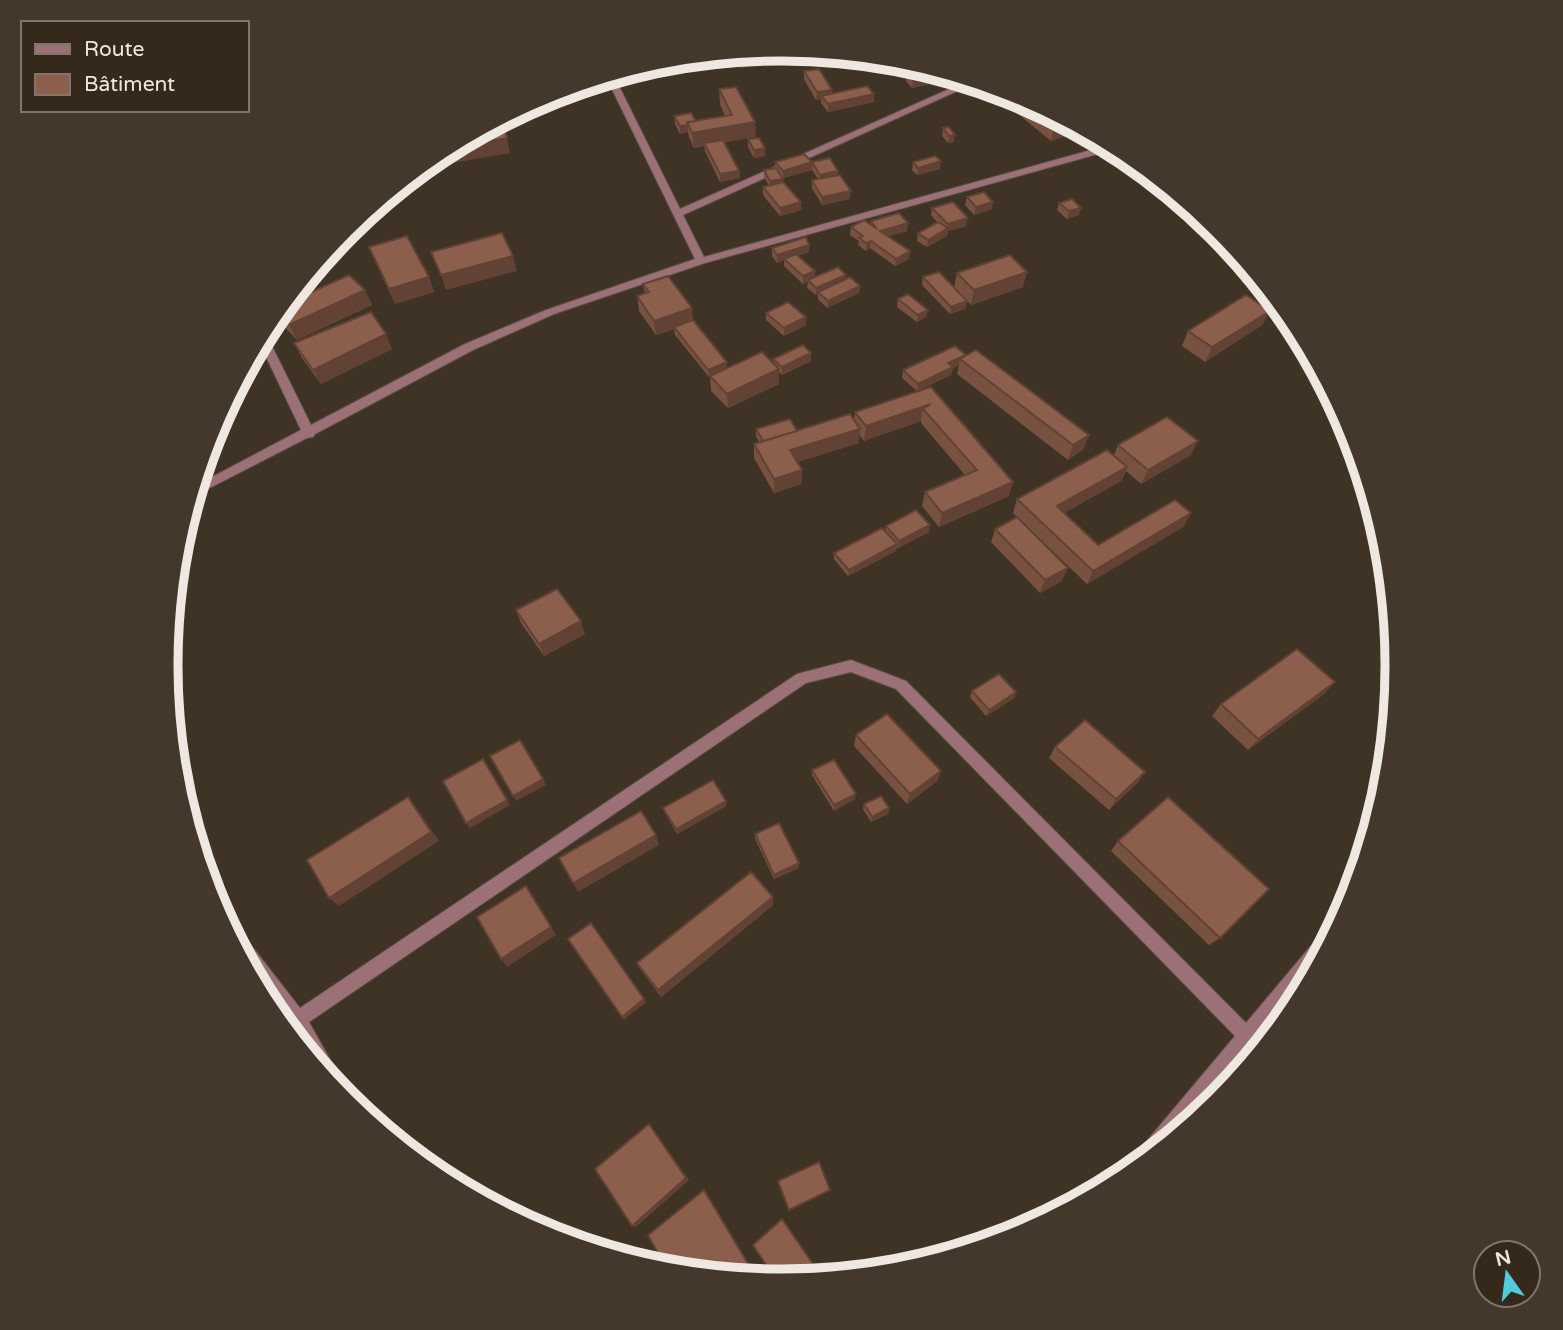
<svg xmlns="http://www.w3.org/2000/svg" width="1563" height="1330" viewBox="0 0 1563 1330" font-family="'Varela Round',sans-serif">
  <rect width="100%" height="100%" fill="#3e3325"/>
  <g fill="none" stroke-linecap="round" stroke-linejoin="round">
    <defs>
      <g id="minor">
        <polygon points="614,76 680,209 967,81 975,83 683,215 704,257 1109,145 1116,149 705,263 554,314 473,350 315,434 313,437 307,438 192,497 195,486 301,430 259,342 264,333 267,336 311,425 465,344 546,310 695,259 606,77"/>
        <polygon points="851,660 906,681 1246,1023 1330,923 1339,922 1315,967 1179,1132 1135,1168 1133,1162 1135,1155 1235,1036 896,689 851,672 806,683 309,1022 346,1088 349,1094 346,1101 308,1055 292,1025 250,971 223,921 227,920 233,922 300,1008 797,674"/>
      </g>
    </defs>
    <!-- minor casing -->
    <use href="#minor" stroke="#5a5043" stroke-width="2"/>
    <!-- minor -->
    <use href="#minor" fill="#9b7077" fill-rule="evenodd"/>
  </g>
  <!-- wall -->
  <g fill="#785240">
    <polygon points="759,51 759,64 740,68 730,54"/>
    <polygon points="728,54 728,65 703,65 702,57"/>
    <polygon points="804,71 832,93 874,102 828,112 821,103 821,99 816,100 804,79"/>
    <polygon points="907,74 935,76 934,83 912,88 906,81"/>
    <polygon points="719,89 756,137 724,142 739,171 740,178 720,182 705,151 704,146 694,148 689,137 688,132 680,134 675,124 674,116 696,121 725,116 720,104"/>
    <polygon points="1017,96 1075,133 1051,141 1018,114 1019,110 1011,105 1012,97"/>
    <polygon points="943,128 954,142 948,143 942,136"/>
    <polygon points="748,139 765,156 754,158 748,147"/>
    <polygon points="775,162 812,162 838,175 850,199 822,205 812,188 812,180 818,179 812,170 783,178 781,177 783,182 801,210 780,216 763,195 763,187 769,186 764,177 764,170 775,168"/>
    <polygon points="913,162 940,169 917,175 912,170"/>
    <polygon points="967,197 992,209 974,215 965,205"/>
    <polygon points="1059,203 1079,215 1067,219 1057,210"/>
    <polygon points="932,208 966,226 948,231 947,236 927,247 917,241 918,233 937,222 931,215"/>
    <polygon points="871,221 907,231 888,236 909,259 895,266 870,248 866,251 858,245 859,241 850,235 851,227 871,225"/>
    <polygon points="809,245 809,252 798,256 815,271 815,277 846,275 846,279 860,286 859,293 827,308 818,299 818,294 816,295 807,288 808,282 803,284 784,266 784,260 777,263 772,256 772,248"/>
    <polygon points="369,247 429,277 434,292 395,304"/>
    <polygon points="957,273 1023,287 971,305 960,294 967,301 965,309 950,314 922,285 923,277 954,288"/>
    <polygon points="643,284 693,321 727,362 727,368 773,363 773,359 811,361 782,375 779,372 779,384 728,408 711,391 710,377 709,377 675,335 674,329 656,335 639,311 637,296 645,294"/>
    <polygon points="365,290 372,305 297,340 282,324 276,314 285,304"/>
    <polygon points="898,299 928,310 926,317 917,322 897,307"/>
    <polygon points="1270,311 1262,325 1205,362 1182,346 1188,331"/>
    <polygon points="766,313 806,325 784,336 766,320"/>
    <polygon points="294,343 392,349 321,384 302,358"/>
    <polygon points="966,355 1084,449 1068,460 957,374 959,365 953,368 951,375 917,391 1009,496 939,527 922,506 925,492 965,475 921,423 921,421 864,441 859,434 859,443 797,462 802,470 801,484 774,493 754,458 754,444 759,442 756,436 756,429 797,431 854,420 855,412 917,391 902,378 903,370"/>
    <polygon points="1118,445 1191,455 1141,484 1126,471 1121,481 1064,513 1098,545 1191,513 1183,527 1087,584 1013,513 1017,499 1114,455"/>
    <polygon points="886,526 929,532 898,548 897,546 896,551 848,576 834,559 834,553 885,532"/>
    <polygon points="995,529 1062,581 1040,593 991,542"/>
    <polygon points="516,610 585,634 544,656 521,623"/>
    <polygon points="972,691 1016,692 1014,698 986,716 970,697"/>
    <polygon points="1324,694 1248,750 1212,716 1221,704"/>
    <polygon points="856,735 941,771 937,781 907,804 854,746"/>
    <polygon points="1055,747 1145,772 1138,782 1109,810 1049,758"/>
    <polygon points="812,770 855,799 834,811 812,775"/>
    <polygon points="864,804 889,808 888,814 871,822 863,809"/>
    <polygon points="726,806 677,834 665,813 663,808"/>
    <polygon points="755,834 799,868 774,879 755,839"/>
    <polygon points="1118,841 1220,938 1209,945 1111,851"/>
    <polygon points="773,905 661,997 641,970 637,963"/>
    <polygon points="925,1248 929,1248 937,1258 904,1269"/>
  </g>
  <!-- shaded-wall -->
  <g fill="#614234">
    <polygon points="759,51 759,64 740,68 739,53"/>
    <polygon points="696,57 696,65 681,67 681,60"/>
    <polygon points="935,76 934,83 912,88 913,80"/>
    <polygon points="832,90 832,97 821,96 821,99 816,100 817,92"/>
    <polygon points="874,94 874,102 828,112 828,104"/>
    <polygon points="755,122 756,137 705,146 704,143 704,146 694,148 692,133"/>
    <polygon points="1066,122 1077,128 1075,133 1051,141 1054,126"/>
    <polygon points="688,125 688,132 680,134 680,126"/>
    <polygon points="955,135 954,142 948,143 949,136"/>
    <polygon points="507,138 510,153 442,165 439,153 449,148"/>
    <polygon points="765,148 765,156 754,158 754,150"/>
    <polygon points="941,161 940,169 917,175 918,168"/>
    <polygon points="812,162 812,170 783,178 783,171"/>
    <polygon points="739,171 740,178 720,182 720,174"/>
    <polygon points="838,171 838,179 820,182 820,175"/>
    <polygon points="783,179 783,186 770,189 770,181"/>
    <polygon points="851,191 850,199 822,205 822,197"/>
    <polygon points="801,202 801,210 780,216 780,208"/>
    <polygon points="993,202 992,209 974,215 976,207"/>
    <polygon points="1081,208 1079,215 1067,219 1069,211"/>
    <polygon points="968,218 966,226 948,231 947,236 927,247 928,240 947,229 948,224"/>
    <polygon points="908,223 907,231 880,239 880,231"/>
    <polygon points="871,241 870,248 866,251 866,243"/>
    <polygon points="809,245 809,252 786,260 784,259 784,260 777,263 777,255"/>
    <polygon points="910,251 909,259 895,266 896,259"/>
    <polygon points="513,256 517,271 446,290 441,275"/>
    <polygon points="815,271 815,279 808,280 808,282 803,284 803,276"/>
    <polygon points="1027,272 1023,287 971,305 974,290"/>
    <polygon points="846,275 846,282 818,292 818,294 816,295 816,288"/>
    <polygon points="429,277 434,292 395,304 389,289"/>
    <polygon points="860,286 859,293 827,308 828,301"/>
    <polygon points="365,290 372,305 297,340 289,325"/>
    <polygon points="967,301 965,309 950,314 951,307"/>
    <polygon points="692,308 693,323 674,327 674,329 656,335 654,321"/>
    <polygon points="928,310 926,317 917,322 918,315"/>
    <polygon points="1270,311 1262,325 1205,362 1212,347"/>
    <polygon points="806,317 806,325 784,336 784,328"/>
    <polygon points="386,334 392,349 321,384 313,370"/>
    <polygon points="811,353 811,361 782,375 782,367"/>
    <polygon points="966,355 964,362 960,359 959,365 953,368 951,375 917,391 918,384 948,363"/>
    <polygon points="727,362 727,370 709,377 708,370"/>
    <polygon points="779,369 779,384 728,408 727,394"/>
    <polygon points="931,404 923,409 921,421 864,441 866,426"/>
    <polygon points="860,429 859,443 790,464 790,450"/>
    <polygon points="1089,435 1084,449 1068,460 1073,445"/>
    <polygon points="1198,441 1191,455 1141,484 1148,470"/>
    <polygon points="1127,467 1121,481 1052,520 1057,506"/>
    <polygon points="802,470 801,484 774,493 774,479"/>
    <polygon points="1013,482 1009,496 939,527 942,513"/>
    <polygon points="1191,513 1183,527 1087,584 1093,571"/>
    <polygon points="930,525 929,532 898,548 899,541"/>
    <polygon points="897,544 896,551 848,576 849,570"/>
    <polygon points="1068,568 1062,581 1040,593 1045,580"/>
    <polygon points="581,621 585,634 544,656 539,644"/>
    <polygon points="1335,682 1324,694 1248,750 1258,739"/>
    <polygon points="1016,692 1014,698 986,716 989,710"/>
    <polygon points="483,759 510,805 470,828 466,823"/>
    <polygon points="941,771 937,781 907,804 910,794"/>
    <polygon points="1145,772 1138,782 1109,810 1116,799"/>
    <polygon points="543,779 546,785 516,801 513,796"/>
    <polygon points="856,794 855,799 834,811 834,805"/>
    <polygon points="408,797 416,807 439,841 339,906 329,898"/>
    <polygon points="726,801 726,806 677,834 676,829"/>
    <polygon points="889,808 888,814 871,822 872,817"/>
    <polygon points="656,835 659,845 578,892 573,883"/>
    <polygon points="799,863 799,868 774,879 774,875"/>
    <polygon points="526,886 556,935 507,967 501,959"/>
    <polygon points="773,897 773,905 661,997 658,990"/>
    <polygon points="644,999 646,1002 624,1020 622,1017"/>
    <polygon points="649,1124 689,1180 636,1227 632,1226"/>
    <polygon points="704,1190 707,1193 758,1279 757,1279"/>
  </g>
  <!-- building -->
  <g fill="#8b5f4b" stroke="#614234" stroke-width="2">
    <polygon points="728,54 727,58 702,57"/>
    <polygon points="819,69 832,90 817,92 804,71"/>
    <polygon points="929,69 935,76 913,80 907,74"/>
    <polygon points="867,86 874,94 828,104 821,96"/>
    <polygon points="736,87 755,122 692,133 687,122 732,115 719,89"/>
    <polygon points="1017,96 1023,99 1021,99 1020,102 1012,97"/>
    <polygon points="1021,99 1023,99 1066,122 1054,126"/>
    <polygon points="691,113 696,121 687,122 688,125 680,126 674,116"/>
    <polygon points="501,120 507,138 449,148 479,132 482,131 482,130"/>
    <polygon points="949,127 955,135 949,136 943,128"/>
    <polygon points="759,138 765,148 754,150 748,139"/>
    <polygon points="723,140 739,171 720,174 704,143"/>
    <polygon points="804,154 812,162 783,171 775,162"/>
    <polygon points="935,156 941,161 918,168 913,162"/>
    <polygon points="830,158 838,171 820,175 812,162"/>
    <polygon points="776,168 783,179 770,181 764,170"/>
    <polygon points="840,175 851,191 822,197 812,180"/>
    <polygon points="783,182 801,202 780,208 763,187"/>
    <polygon points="984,192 993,202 976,207 967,197"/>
    <polygon points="1072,199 1081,208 1069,211 1059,203"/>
    <polygon points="953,202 968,218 948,224 932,208"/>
    <polygon points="899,213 908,223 880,231 910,251 896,259 871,241 866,243 859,238 863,236 851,227 864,220 877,229 871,221"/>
    <polygon points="938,222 948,228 928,240 918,233"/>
    <polygon points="502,233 513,256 441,275 431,252"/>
    <polygon points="407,236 429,277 389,289 369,247"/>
    <polygon points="806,237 809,245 777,255 772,248"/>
    <polygon points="796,254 815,271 803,276 784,259"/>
    <polygon points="1010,255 1027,272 974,290 957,273"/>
    <polygon points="838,267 846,275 816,288 808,280"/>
    <polygon points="939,272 967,301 951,307 923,277"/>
    <polygon points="349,275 365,290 289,325 277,313 285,304"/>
    <polygon points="668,276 692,308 654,321 637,296 649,292 643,284"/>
    <polygon points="850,277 860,286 828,301 818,292"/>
    <polygon points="908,294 928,310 918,315 898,299"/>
    <polygon points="1246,295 1270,311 1212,347 1188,331"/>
    <polygon points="788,302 806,317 784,328 766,313"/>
    <polygon points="371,312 386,334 313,370 294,343"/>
    <polygon points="693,320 727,362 708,370 674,327"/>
    <polygon points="803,345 811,353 782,367 773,359"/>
    <polygon points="955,346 966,355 948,363 953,367 918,384 903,370"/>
    <polygon points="976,350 1089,435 1073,445 960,359"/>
    <polygon points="762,352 779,369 727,394 710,376"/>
    <polygon points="931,387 1013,482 942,513 925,492 977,470 923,409 931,404 866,426 855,412"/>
    <polygon points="850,414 860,429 790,450 802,470 774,479 754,444"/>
    <polygon points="1167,417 1198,441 1148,470 1118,445"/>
    <polygon points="790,419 797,431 763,441 756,429"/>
    <polygon points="1107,450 1127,467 1057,506 1098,545 1175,500 1191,513 1093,571 1017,499"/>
    <polygon points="916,510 930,525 899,541 886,526"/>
    <polygon points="1017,517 1068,568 1045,580 995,529"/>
    <polygon points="882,528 897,544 849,570 834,553"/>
    <polygon points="557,589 581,621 539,644 516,610"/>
    <polygon points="1297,649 1335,682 1258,739 1221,704"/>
    <polygon points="999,674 1016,692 989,710 972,691"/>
    <polygon points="887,714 941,771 910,794 856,735"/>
    <polygon points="1085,720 1145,772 1116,799 1055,747"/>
    <polygon points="520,740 543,779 513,796 490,756"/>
    <polygon points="483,759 507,800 466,823 443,781"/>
    <polygon points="834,760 856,794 834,805 812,770"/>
    <polygon points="713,780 726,801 676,829 663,808"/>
    <polygon points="881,796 889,808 872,817 864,804"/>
    <polygon points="408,797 431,832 329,898 307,860"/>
    <polygon points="1168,797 1269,889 1220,938 1118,841"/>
    <polygon points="641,811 656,835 573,883 559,858"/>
    <polygon points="779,823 799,863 774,875 755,834"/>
    <polygon points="751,872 773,897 658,990 637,963"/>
    <polygon points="526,886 551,927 501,959 477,917"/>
    <polygon points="591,923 644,999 622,1017 568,939"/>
    <polygon points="649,1124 686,1178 632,1226 595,1169"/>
    <polygon points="819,1162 830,1190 789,1210 778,1181"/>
    <polygon points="704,1190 757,1279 667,1270 648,1235"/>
    <polygon points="782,1219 822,1277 777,1281 753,1245"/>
    <polygon points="929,1248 937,1258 909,1267"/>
  </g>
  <!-- crop -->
  <path d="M0 0H1563V1330H0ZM781 61H782A603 603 0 0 1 1385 664V666A603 603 0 0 1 782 1269H781A603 603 0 0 1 178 666V664A603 603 0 0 1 781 61Z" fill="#43382b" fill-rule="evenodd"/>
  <path fill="none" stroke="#efe8e0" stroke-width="9" d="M781 61H782A603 603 0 0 1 1385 664V666A603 603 0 0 1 782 1269H781A603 603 0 0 1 178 666V664A603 603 0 0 1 781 61Z"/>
  <!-- legend -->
  <rect x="21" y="21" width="228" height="91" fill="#34291b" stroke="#7f756a" stroke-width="2"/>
  <rect x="35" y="44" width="35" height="10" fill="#9b7077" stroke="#7f756a" stroke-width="2"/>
  <text x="84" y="56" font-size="21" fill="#efe8e0">Route</text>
  <rect x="35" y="74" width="35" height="21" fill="#8b5f4b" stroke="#7f756a" stroke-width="2"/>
  <text x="84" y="91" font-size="21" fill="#efe8e0">Bâtiment</text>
  <!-- north arrow -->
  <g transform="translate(1507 1274) rotate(346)"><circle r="33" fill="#34291b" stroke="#7f756a" stroke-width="2"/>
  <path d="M0-5L12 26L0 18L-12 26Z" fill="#52cbd9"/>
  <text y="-10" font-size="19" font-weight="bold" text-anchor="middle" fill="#efe8e0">N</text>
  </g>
</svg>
